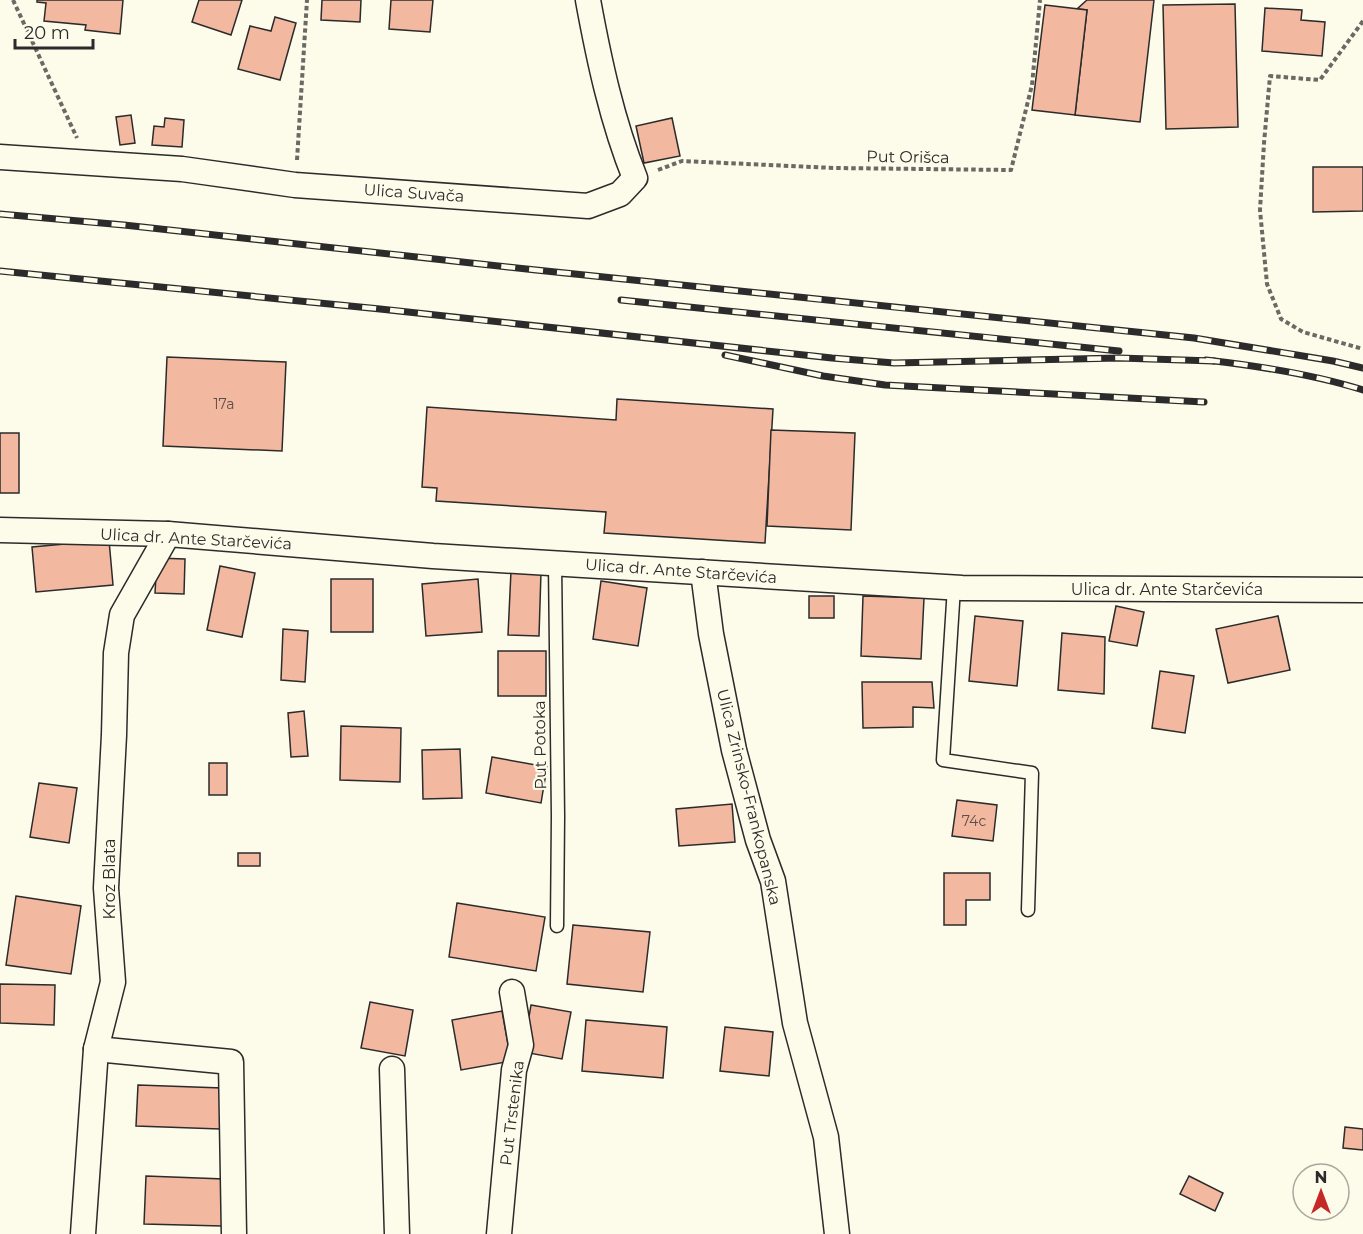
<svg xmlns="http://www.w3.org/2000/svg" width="1363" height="1234" viewBox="0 0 1363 1234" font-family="Montserrat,sans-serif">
  <rect width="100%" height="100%" fill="#fdfbea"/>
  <!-- building -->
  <g fill="#f2b8a0" stroke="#2b2b2b" stroke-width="1.5">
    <polygon points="37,0 123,0 120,34 85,30 86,25 44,21 46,3 37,2"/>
    <polygon points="199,0 242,0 231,35 192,22"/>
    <polygon points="322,0 361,0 360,22 321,20"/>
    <polygon points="391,0 433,0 430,32 389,29"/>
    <polygon points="1087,0 1154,0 1140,122 1075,115 1087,10 1077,9"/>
    <polygon points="1235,4 1238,127 1166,129 1163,5"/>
    <polygon points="1045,5 1087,10 1075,115 1032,110"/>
    <polygon points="1265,8 1302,10 1301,20 1325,22 1322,56 1262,51"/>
    <polygon points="275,17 296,23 280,80 238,69 250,26 271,31"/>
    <polygon points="131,115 135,143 120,145 116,117"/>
    <polygon points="165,118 184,120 182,147 152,145 154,126 164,127"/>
    <polygon points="672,118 680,156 644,163 636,126"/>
    <polygon points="1313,167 1363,167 1363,211 1313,212"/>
    <polygon points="167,357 286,362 282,451 163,446"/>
    <polygon points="617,399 773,409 765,543 604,533 606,512 436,501 437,488 422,487 427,407 616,420"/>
    <polygon points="771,430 855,433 851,530 767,526"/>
    <rect x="0" y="433" width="19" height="60"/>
    <polygon points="109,540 113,585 36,592 32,547"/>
    <polygon points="157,558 185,559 184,594 155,593"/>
    <polygon points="220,566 255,573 242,637 207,630"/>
    <polygon points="511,571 541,572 539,636 508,635"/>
    <rect x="331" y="579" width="42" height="53"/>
    <polygon points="478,579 482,632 426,636 422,584"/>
    <polygon points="601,581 647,588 638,646 593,639"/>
    <rect x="809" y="596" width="25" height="22"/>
    <polygon points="863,596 924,598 921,659 861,656"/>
    <polygon points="1116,606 1144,612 1137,646 1109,641"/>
    <polygon points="975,616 1023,621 1017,686 969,681"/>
    <polygon points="1278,616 1290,670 1228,683 1216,629"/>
    <polygon points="283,629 308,631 305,682 281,680"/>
    <polygon points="1062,633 1105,637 1104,694 1058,690"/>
    <rect x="498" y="651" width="48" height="45"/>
    <polygon points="1160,671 1194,676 1185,733 1152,728"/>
    <polygon points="862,682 932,682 934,708 913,707 913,727 863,728"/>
    <polygon points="304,711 308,756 291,757 288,713"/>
    <polygon points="341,726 401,728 400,782 340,780"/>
    <polygon points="460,749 462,798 423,799 422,750"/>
    <polygon points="492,757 547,767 541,803 486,793"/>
    <rect x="209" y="763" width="18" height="32"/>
    <polygon points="39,783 77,788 69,843 30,837"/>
    <polygon points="957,800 997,805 993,841 952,836"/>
    <polygon points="732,804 735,842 679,846 676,809"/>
    <rect x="238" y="853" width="22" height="13"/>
    <polygon points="944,873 990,873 990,900 966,900 966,925 944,925"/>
    <polygon points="16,896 81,906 71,974 6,965"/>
    <polygon points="457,903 545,917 536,971 449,957"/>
    <polygon points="573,925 650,932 643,992 567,984"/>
    <polygon points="0,984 55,985 54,1025 0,1023"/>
    <polygon points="370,1002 413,1010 405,1056 361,1048"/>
    <polygon points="531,1005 571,1012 562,1059 523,1052"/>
    <polygon points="502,1011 511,1061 461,1070 452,1020"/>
    <polygon points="586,1020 667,1027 663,1078 582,1071"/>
    <polygon points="725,1027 773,1032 769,1076 720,1071"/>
    <polygon points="138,1085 222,1088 220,1129 136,1126"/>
    <polygon points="1345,1127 1363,1129 1363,1150 1343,1148"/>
    <polygon points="146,1176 224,1179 222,1226 144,1224"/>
    <polygon points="1189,1176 1223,1193 1215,1211 1180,1194"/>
  </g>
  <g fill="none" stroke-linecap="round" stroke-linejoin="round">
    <defs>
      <g id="lane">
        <polyline points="555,563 558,816 557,926"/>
        <polyline points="954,587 943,760 1032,773 1028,910"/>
      </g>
      <g id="street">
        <path d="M0,157L182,169L295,185L588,206L620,194L635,178C612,121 599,60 588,0"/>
        <polyline points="0,530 168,534 433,556 962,588 1363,590"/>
        <polyline points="703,572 711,634 734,750 758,840 773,881 795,1023 826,1137 837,1234"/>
        <polyline points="96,1049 231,1062 234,1234"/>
        <polyline points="392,1069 397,1234"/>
        <polyline points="83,1234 96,1049 113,982 106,888 114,735 116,653 122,615 168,534"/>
        <polyline points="499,1234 514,1070 521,1045 512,992"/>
      </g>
    </defs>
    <!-- lane casing -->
    <use href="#lane" stroke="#2b2b2b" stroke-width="15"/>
    <!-- street casing -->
    <use href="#street" stroke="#2b2b2b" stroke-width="27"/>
    <!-- path -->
    <g stroke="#6a6964" stroke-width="4" stroke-dasharray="4.5 3" stroke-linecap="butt">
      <polyline points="13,0 77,138"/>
      <polyline points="1363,21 1320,80 1270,76 1264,143 1260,210 1267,284 1281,319 1303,332 1363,349"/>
      <polyline points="297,160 307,0"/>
      <polyline points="658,170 682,161 834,168 1011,170 1032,85 1040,0"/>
    </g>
    <!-- lane -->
    <use href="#lane" stroke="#fdfbea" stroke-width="12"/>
    <!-- street -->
    <use href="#street" stroke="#fdfbea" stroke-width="24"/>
    <defs>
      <g id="rail">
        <polyline points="0,214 124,225 536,270 1194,338 1333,361 1363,368"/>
        <polyline points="0,271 380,309 832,358 894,363 1119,358 1214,361"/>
        <polyline points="621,300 1119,351"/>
        <polyline points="725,355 823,376 885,385 1204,402"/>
        <path d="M1206,360C1259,366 1312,374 1363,390"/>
      </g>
    </defs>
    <!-- rail casing -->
    <use href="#rail" stroke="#2b2b2b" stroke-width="7"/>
    <!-- rail -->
    <use href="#rail" stroke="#fdfbea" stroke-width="4.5" stroke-dasharray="14" stroke-linecap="butt"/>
  </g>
  <g text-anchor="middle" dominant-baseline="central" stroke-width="4.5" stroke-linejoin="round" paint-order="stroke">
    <!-- number labels -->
    <g font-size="14" fill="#5d4e48">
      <text x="224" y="404">17a</text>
      <text x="974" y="821">74c</text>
    </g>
    <!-- street labels -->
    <g font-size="16" fill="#2b2b2b" stroke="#fdfbea">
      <text transform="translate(908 157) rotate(1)">Put Orišca</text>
      <text transform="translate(414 193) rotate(4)">Ulica Suvača</text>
      <text transform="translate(196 539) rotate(3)">Ulica dr. Ante Starčevića</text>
      <text transform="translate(681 571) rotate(4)">Ulica dr. Ante Starčevića</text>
      <text x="1167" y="589">Ulica dr. Ante Starčevića</text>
      <text transform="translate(540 745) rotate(-91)">Put Potoka</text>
      <text transform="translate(749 797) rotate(76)">Ulica Zrinsko-Frankopanska</text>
      <text transform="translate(109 879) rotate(-90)">Kroz Blata</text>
      <text transform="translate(512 1113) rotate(-83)">Put Trstenika</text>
    </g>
  </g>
  <!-- north arrow -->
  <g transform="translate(1321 1192)"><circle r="28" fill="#fdfbea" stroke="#a9a89e" stroke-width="1.5"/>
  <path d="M0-4.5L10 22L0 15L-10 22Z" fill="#c62828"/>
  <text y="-9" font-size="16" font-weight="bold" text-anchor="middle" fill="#2b2b2b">N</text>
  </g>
  <!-- scale -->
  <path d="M15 39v9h78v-9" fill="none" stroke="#2b2b2b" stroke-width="3"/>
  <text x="24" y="39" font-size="18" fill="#2b2b2b" stroke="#fdfbea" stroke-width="4.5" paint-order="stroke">20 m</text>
</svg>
